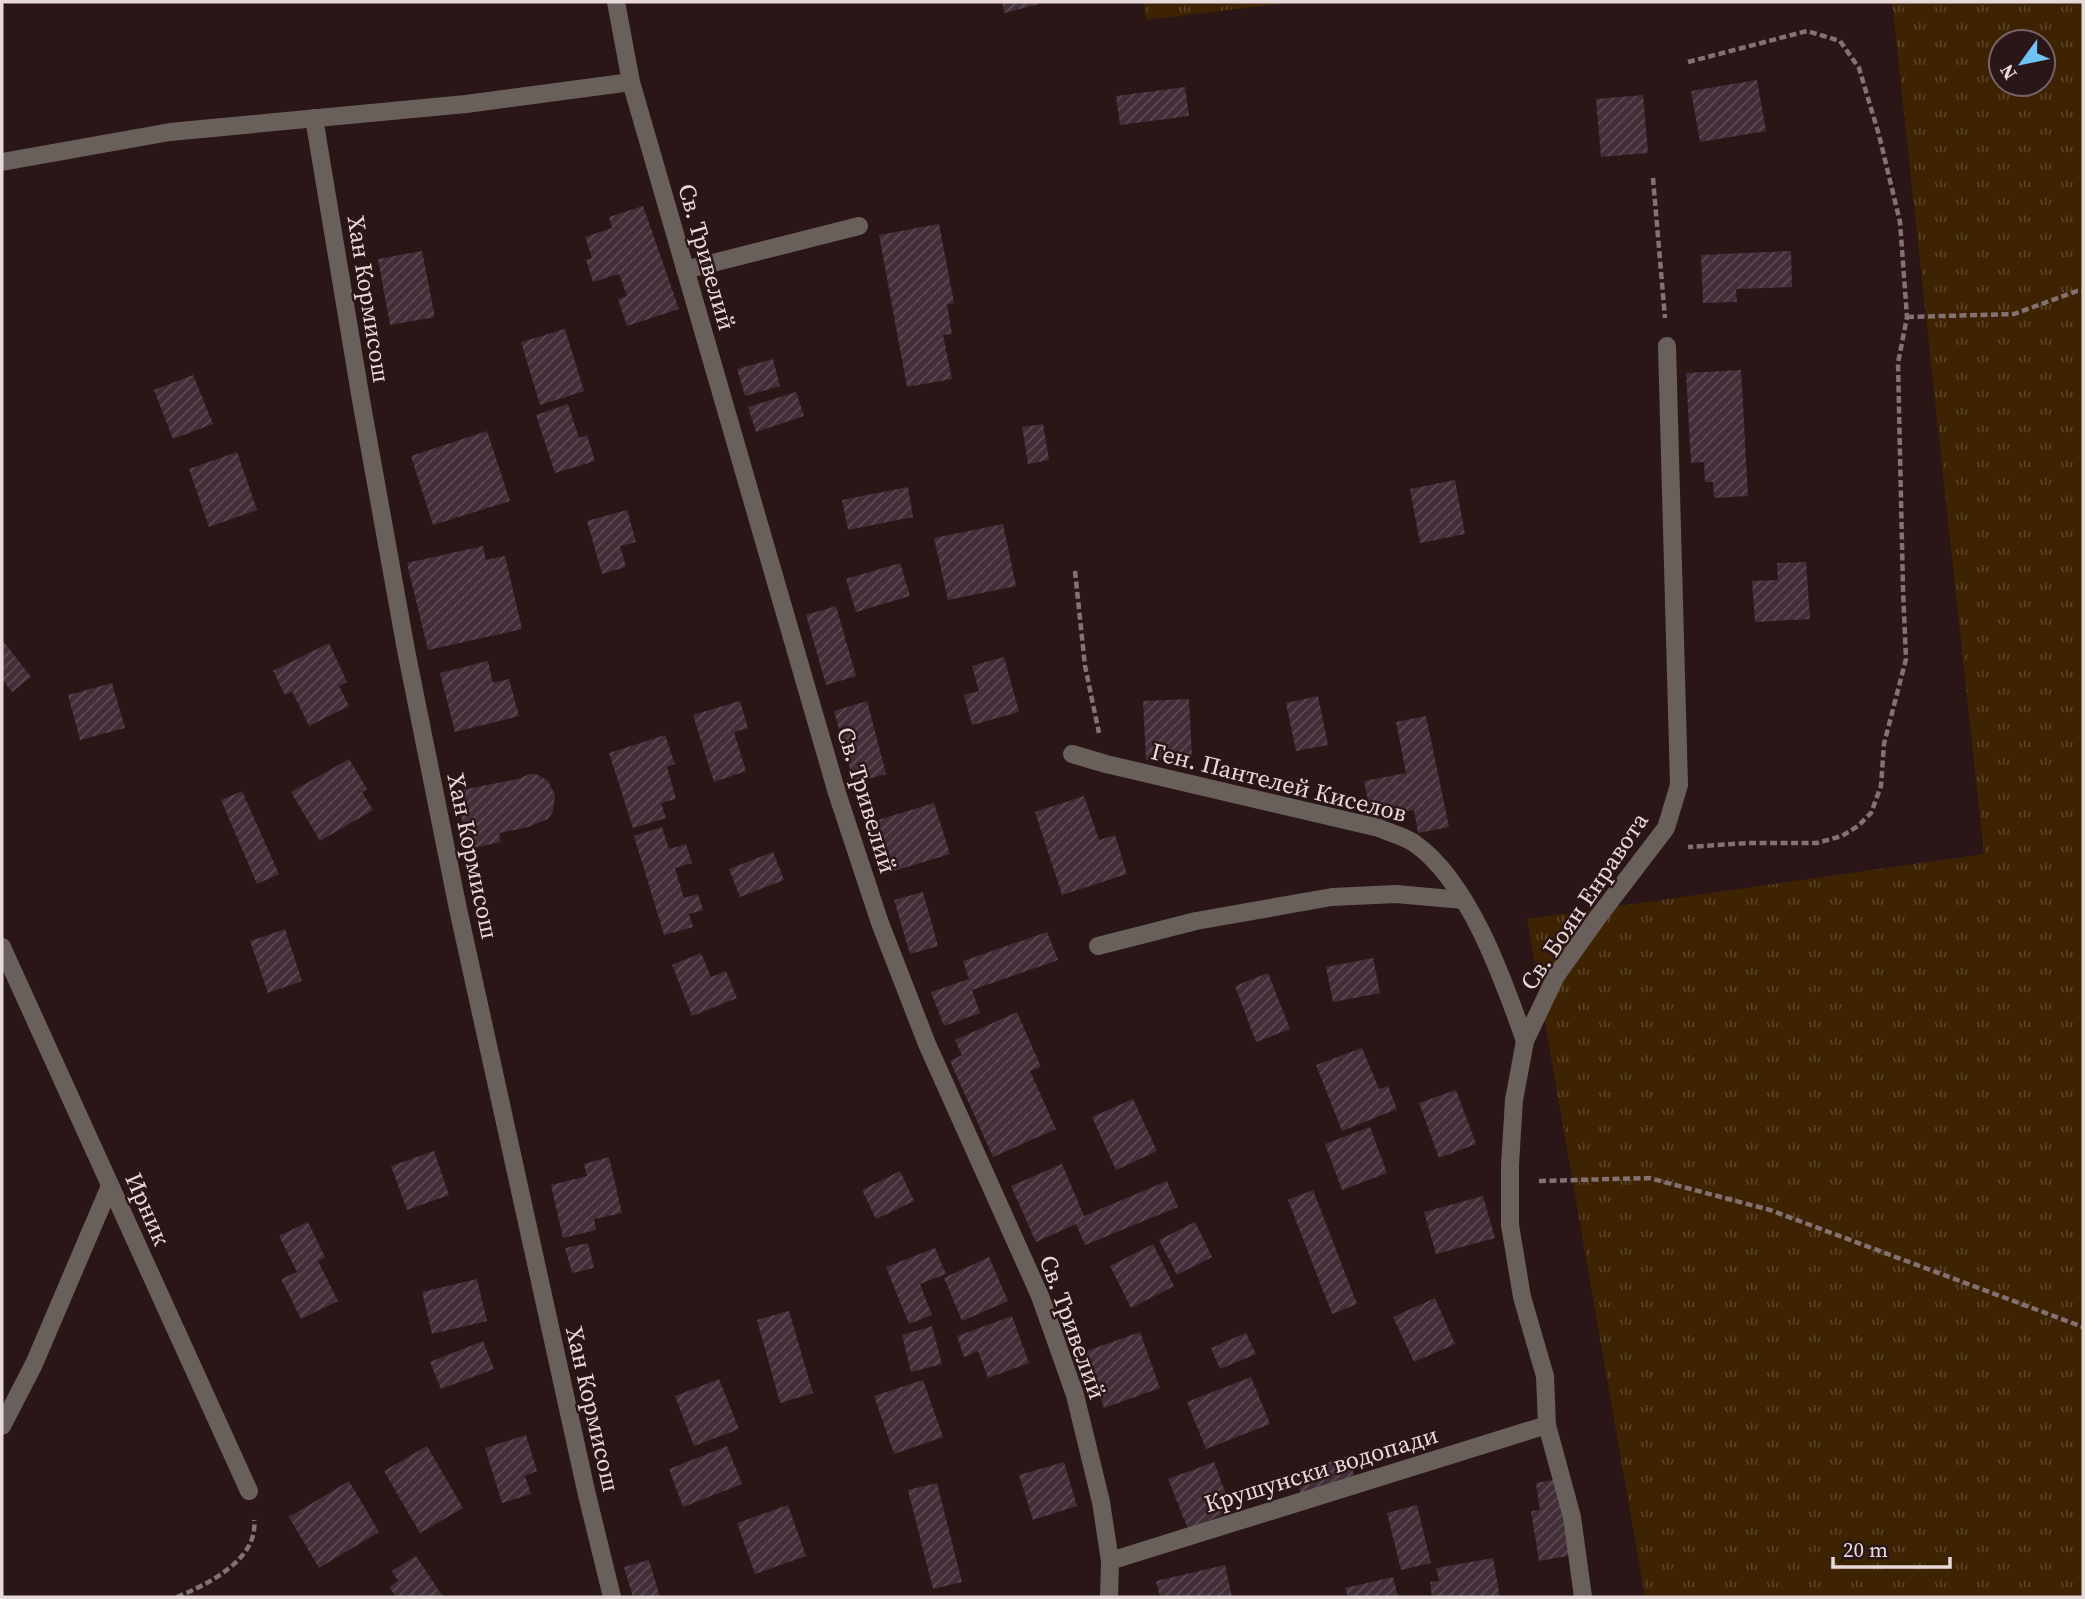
<svg xmlns="http://www.w3.org/2000/svg" width="2085" height="1599" viewBox="0 0 2085 1599" font-family="'Source Serif 4',serif">
  <defs>
    <pattern id="grass-tufts" width="24" height="20" patternUnits="userSpaceOnUse" patternTransform="scale(1.75)"><rect width="24" height="20" fill="#3d2302"/><path d="M3 7l-1-3M5 7V3M7 7l1-3M15 17l-1-3M17 17v-4M19 17l1-3" fill="none" stroke="#594226"/></pattern>
    <pattern id="building-hatch" width="6" height="6" patternUnits="userSpaceOnUse" patternTransform="scale(1.75)"><rect width="6" height="6" fill="#422e38"/><path d="M-1 1l2-2M0 6l6-6M5 7l2-2" fill="none" stroke="#5d4c54"/></pattern>
  </defs>
  <rect width="100%" height="100%" fill="#2a1517"/>
  <!-- grass -->
  <g fill="url(#grass-tufts)" fill-rule="evenodd">
    <polygon points="1143,2 1294,2 1146,20"/>
    <path d="M1892,2H2083V1597H1645L1527,919L1984,854ZM2001,42H2043V84H2001Z"/>
  </g>
  <!-- building -->
  <g fill="url(#building-hatch)">
    <polygon points="1002,2 1038,2 1039,4 1004,13"/>
    <polygon points="1757,80 1766,131 1700,142 1691,91"/>
    <polygon points="1185,87 1189,116 1120,125 1116,96"/>
    <polygon points="1643,95 1648,153 1601,157 1596,99"/>
    <polygon points="643,206 679,309 627,326 618,299 627,296 619,274 593,282 586,260 592,258 585,237 612,228 609,217"/>
    <polygon points="939,224 954,303 947,304 952,334 943,335 952,379 907,387 879,235"/>
    <polygon points="422,251 435,317 390,325 378,259"/>
    <polygon points="1791,251 1792,287 1736,289 1737,302 1703,303 1701,255"/>
    <polygon points="565,329 584,391 540,405 521,342"/>
    <polygon points="773,359 780,386 745,396 737,369"/>
    <polygon points="1741,370 1748,496 1714,498 1713,482 1705,482 1704,462 1691,463 1686,373"/>
    <polygon points="193,375 213,424 173,439 154,390"/>
    <polygon points="796,392 804,416 756,432 748,407"/>
    <polygon points="568,404 579,438 587,435 595,461 555,473 536,415"/>
    <polygon points="1043,424 1049,460 1028,464 1022,427"/>
    <polygon points="487,431 510,501 433,525 411,456"/>
    <polygon points="237,452 257,510 209,527 189,469"/>
    <polygon points="1455,480 1465,534 1420,543 1410,489"/>
    <polygon points="908,487 913,517 848,530 842,500"/>
    <polygon points="627,510 636,542 620,546 626,567 602,574 587,521"/>
    <polygon points="1003,524 1016,586 948,600 934,538"/>
    <polygon points="483,546 486,560 505,556 522,629 428,650 407,563"/>
    <polygon points="1806,562 1810,619 1755,622 1752,581 1778,580 1777,563"/>
    <polygon points="900,563 910,596 856,612 846,579"/>
    <polygon points="836,606 856,676 826,685 806,615"/>
    <polygon points="4,642 31,677 12,692 2,679 2,644"/>
    <polygon points="329,643 347,682 339,686 349,706 309,726 292,691 285,695 273,671"/>
    <polygon points="1004,657 1019,712 972,725 964,695 979,691 972,666"/>
    <polygon points="488,661 493,683 509,679 519,716 455,732 440,673"/>
    <polygon points="112,683 125,728 80,740 68,695"/>
    <polygon points="1318,696 1328,745 1296,751 1286,703"/>
    <polygon points="1189,699 1192,758 1146,760 1143,701"/>
    <polygon points="740,701 748,728 734,732 746,771 714,782 693,715"/>
    <polygon points="867,701 886,774 854,783 834,711"/>
    <polygon points="1426,716 1449,827 1418,833 1414,810 1372,818 1364,781 1406,773 1396,722"/>
    <polygon points="665,735 675,764 667,767 676,799 661,803 666,818 633,828 609,753"/>
    <polygon points="349,759 367,789 362,792 373,810 320,841 291,792"/>
    <polygon points="530,774 536,774 548,781 555,795 553,811 548,819 528,827 499,833 501,842 468,849 456,791 518,779"/>
    <polygon points="242,791 279,874 257,884 221,800"/>
    <polygon points="1084,796 1099,840 1115,835 1127,874 1062,895 1035,812"/>
    <polygon points="934,803 950,854 884,874 868,823"/>
    <polygon points="662,827 669,849 686,844 692,863 675,868 684,898 698,894 703,910 689,914 693,927 664,935 634,836"/>
    <polygon points="773,852 784,880 740,897 729,869"/>
    <polygon points="923,892 938,946 910,954 894,900"/>
    <polygon points="285,929 302,981 268,993 250,941"/>
    <polygon points="1047,932 1058,960 972,990 980,1013 944,1026 931,992 969,979 963,961"/>
    <polygon points="701,953 711,977 726,971 737,998 692,1016 672,965"/>
    <polygon points="1373,958 1380,993 1333,1002 1326,967"/>
    <polygon points="1268,973 1290,1029 1256,1042 1235,986"/>
    <polygon points="1017,1012 1041,1067 1030,1071 1056,1129 993,1157 950,1061 962,1055 955,1040"/>
    <polygon points="1362,1048 1379,1089 1388,1086 1397,1109 1342,1131 1316,1065"/>
    <polygon points="1456,1090 1476,1144 1439,1158 1419,1103"/>
    <polygon points="1133,1099 1157,1151 1116,1170 1092,1117"/>
    <polygon points="1370,1127 1387,1173 1342,1190 1325,1144"/>
    <polygon points="434,1151 449,1195 407,1210 391,1166"/>
    <polygon points="609,1157 622,1213 594,1219 596,1230 563,1238 551,1185 587,1176 584,1164"/>
    <polygon points="1062,1164 1084,1216 1167,1181 1178,1207 1085,1245 1076,1224 1036,1242 1011,1186"/>
    <polygon points="900,1171 914,1201 876,1219 862,1190"/>
    <polygon points="1313,1190 1357,1304 1332,1314 1288,1200"/>
    <polygon points="1483,1196 1495,1238 1436,1254 1424,1212"/>
    <polygon points="308,1222 325,1257 318,1261 338,1301 301,1319 281,1279 297,1272 279,1236"/>
    <polygon points="1195,1222 1212,1257 1177,1275 1159,1240"/>
    <polygon points="588,1243 594,1268 572,1273 565,1248"/>
    <polygon points="1153,1244 1174,1286 1131,1308 1110,1266"/>
    <polygon points="935,1248 946,1274 920,1284 932,1315 909,1324 886,1267"/>
    <polygon points="989,1257 1008,1301 962,1321 944,1278"/>
    <polygon points="477,1279 487,1321 432,1334 422,1292"/>
    <polygon points="1435,1298 1455,1344 1414,1362 1393,1317"/>
    <polygon points="789,1311 813,1393 780,1403 757,1320"/>
    <polygon points="1012,1316 1029,1363 988,1378 978,1351 964,1357 957,1336"/>
    <polygon points="932,1326 942,1364 911,1372 902,1335"/>
    <polygon points="1140,1332 1160,1388 1104,1408 1084,1352"/>
    <polygon points="1246,1333 1256,1354 1220,1369 1211,1348"/>
    <polygon points="483,1341 494,1369 441,1389 430,1362"/>
    <polygon points="1251,1377 1270,1424 1206,1449 1187,1402"/>
    <polygon points="719,1379 739,1429 694,1446 675,1396"/>
    <polygon points="923,1380 943,1437 894,1454 874,1396"/>
    <polygon points="526,1435 537,1471 525,1476 531,1494 502,1503 485,1448"/>
    <polygon points="427,1446 463,1508 420,1533 384,1471"/>
    <polygon points="727,1446 742,1484 683,1507 669,1469"/>
    <polygon points="1349,1456 1355,1479 1301,1495 1294,1472"/>
    <polygon points="1064,1462 1077,1506 1033,1520 1019,1475"/>
    <polygon points="1214,1462 1232,1511 1188,1529 1168,1479"/>
    <polygon points="1559,1479 1573,1555 1539,1561 1531,1511 1540,1510 1536,1483"/>
    <polygon points="349,1481 379,1532 319,1568 289,1517"/>
    <polygon points="937,1483 962,1582 933,1589 908,1490"/>
    <polygon points="788,1505 806,1556 755,1574 737,1523"/>
    <polygon points="1417,1505 1431,1563 1401,1570 1387,1513"/>
    <polygon points="416,1556 443,1597 396,1597 389,1587 398,1581 392,1571"/>
    <polygon points="1493,1558 1500,1597 1432,1597 1430,1582 1439,1581 1436,1568"/>
    <polygon points="649,1560 660,1597 633,1597 624,1567"/>
    <polygon points="1225,1565 1232,1597 1160,1597 1156,1581"/>
    <polygon points="1393,1577 1398,1597 1348,1597 1345,1588"/>
  </g>
  <g fill="none" stroke-linecap="round" stroke-linejoin="round">
    <!-- path -->
    <g stroke="#847273" stroke-width="4.5" stroke-dasharray="7 3.5" stroke-linecap="butt">
      <polyline points="1688,62 1807,31 1840,41 1859,68 1879,135 1900,222 1907,317 1898,363 1903,589 1906,659 1884,744 1881,786 1871,813 1858,826 1842,836 1817,843 1748,843 1688,847"/>
      <polyline points="1653,178 1665,318"/>
      <polyline points="1907,317 2014,314 2077,291 2083,291"/>
      <polyline points="1075,571 1085,666 1099,733"/>
      <polyline points="1539,1181 1649,1178 1770,1210 2083,1327"/>
      <path d="M177,1597C207,1585 259,1559 254,1520"/>
    </g>
    <!-- minor -->
    <g stroke="#695f5b" stroke-width="18">
      <polyline points="616,2 631,82 837,793 880,923 927,1044 1040,1296 1075,1395 1101,1502 1110,1561 1109,1597"/>
      <polyline points="314,118 361,400 406,650 458,909 587,1495 612,1597"/>
      <polyline points="2,162 170,132 466,104 631,82"/>
      <polyline points="685,270 859,226"/>
      <path d="M1072,754L1106,764L1379,828C1390,833 1404,836 1414,843C1469,881 1503,979 1525,1041"/>
      <polyline points="1098,946 1196,921 1332,897 1396,894 1463,900"/>
      <polyline points="2,947 249,1491"/>
      <polyline points="2,1426 34,1364 110,1186"/>
      <polyline points="1110,1561 1547,1425"/>
      <polyline points="1583,1597 1572,1517 1547,1425 1545,1376 1522,1297 1510,1225 1510,1165 1514,1100 1525,1041 1556,976 1598,917 1666,828 1679,785 1667,346"/>
    </g>
  </g>
  <g text-anchor="middle" dominant-baseline="central" stroke-width="5" stroke-linejoin="round" paint-order="stroke">
    <!-- street labels -->
    <g font-size="24" fill="#e8d9da" stroke="#2a1517">
      <text transform="translate(707 257) rotate(74)">Св. Тривелий</text>
      <text transform="translate(369 299) rotate(81)">Хан Кормисош</text>
      <text transform="translate(1279 782) rotate(14)">Ген. Пантелей Киселов</text>
      <text transform="translate(867 800) rotate(73)">Св. Тривелий</text>
      <text transform="translate(473 856) rotate(78)">Хан Кормисош</text>
      <text transform="translate(1584 901) rotate(-56)">Св. Боян Енравота</text>
      <text transform="translate(148 1209) rotate(66)">Ирник</text>
      <text transform="translate(1073 1327) rotate(70)">Св. Тривелий</text>
      <text transform="translate(593 1409) rotate(77)">Хан Кормисош</text>
      <text transform="translate(1321 1469) rotate(-17)">Крушунски водопади</text>
    </g>
  </g>
  <!-- border -->
  <rect width="2085" height="1599" fill="none" stroke="#e8d9da" stroke-width="7"/>
  <!-- north arrow -->
  <g transform="translate(2022 63) rotate(237)"><circle r="33" fill="#2a1517" stroke="#766365" stroke-width="2"/>
  <path d="M0-5L12 26L0 18L-12 26Z" fill="#6ec2f4"/>
  <text y="-10" font-size="19" font-weight="bold" text-anchor="middle" fill="#e8d9da">N</text>
  </g>
  <!-- scale -->
  <path d="M1833 1557v10h117v-10" fill="none" stroke="#e8d9da" stroke-width="3.5"/>
  <text x="1843" y="1557" font-size="21" fill="#e8d9da" stroke="#2a1517" stroke-width="5" paint-order="stroke">20 m</text>
</svg>
